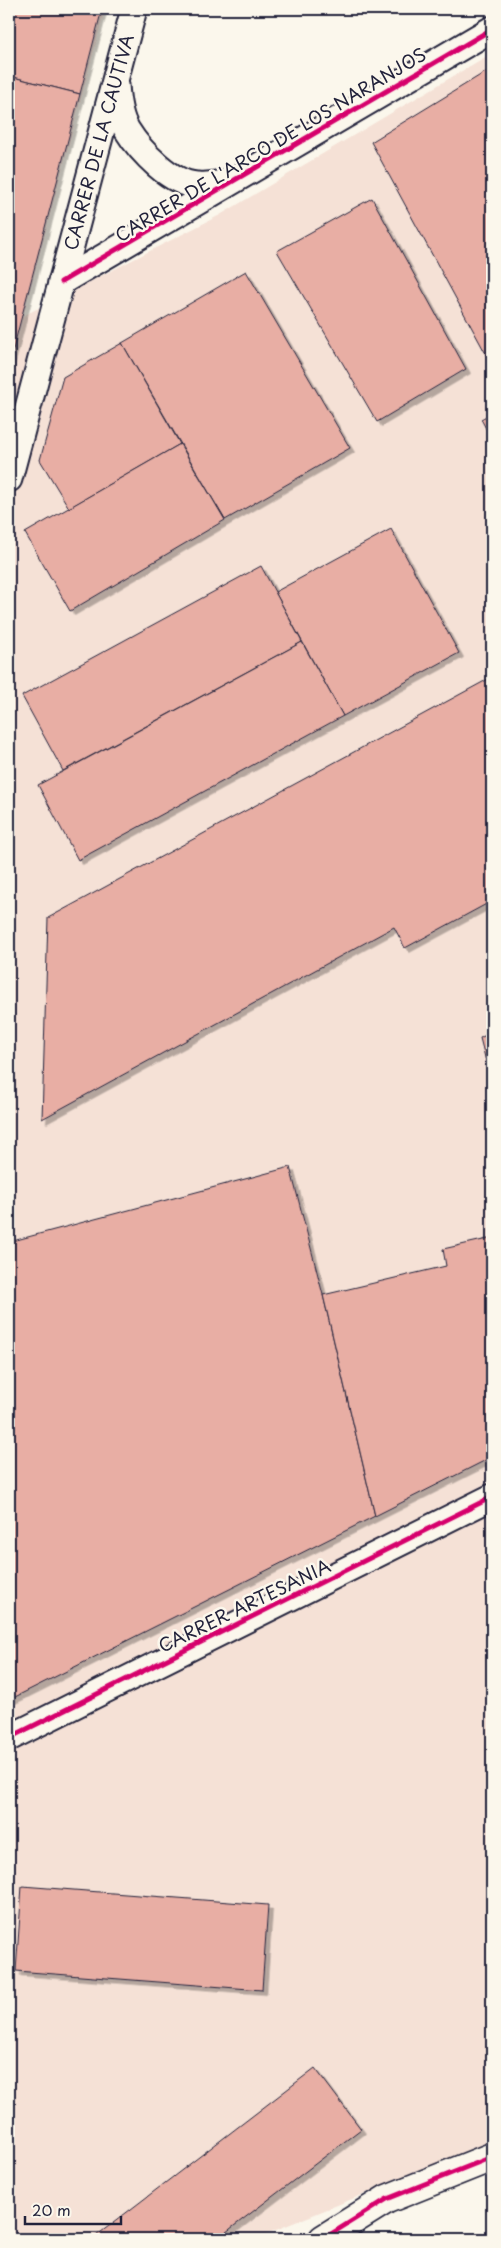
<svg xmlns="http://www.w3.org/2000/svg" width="501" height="2248" viewBox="0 0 501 2248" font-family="'Playpen Sans',sans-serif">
  <defs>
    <filter id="shadow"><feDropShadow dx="4.5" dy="4.5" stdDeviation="0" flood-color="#0004"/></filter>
  </defs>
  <rect width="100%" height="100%" fill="#fbf7ec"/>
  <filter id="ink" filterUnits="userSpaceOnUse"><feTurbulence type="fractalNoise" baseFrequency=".02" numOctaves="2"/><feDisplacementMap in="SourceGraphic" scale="10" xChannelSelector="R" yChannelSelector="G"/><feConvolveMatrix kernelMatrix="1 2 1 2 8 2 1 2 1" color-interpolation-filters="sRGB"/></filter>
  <g filter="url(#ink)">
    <!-- built -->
    <polygon fill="#f5e1d6" points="9,9 105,9 23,316 220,215 492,53 492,2142 266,2234 258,2239 9,2239"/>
    <!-- building -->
    <g fill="#e8aea4" stroke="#22223b" filter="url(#shadow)">
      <polygon points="9,9 102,9 80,94 9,76"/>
      <polygon points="492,68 492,365 371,142"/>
      <polygon points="9,76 80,94 9,365"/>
      <polygon points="372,198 466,369 377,422 277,251"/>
      <polygon points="246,271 350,448 225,520 122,343"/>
      <polygon points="122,343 180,444 69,508 40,460 63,377"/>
      <polygon points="492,413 492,440 481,419"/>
      <polygon points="180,444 225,520 70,611 25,533"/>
      <polygon points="391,529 459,653 343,716 275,592"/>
      <polygon points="261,566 302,642 63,771 22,696"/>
      <polygon points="302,642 343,716 78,860 38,785"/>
      <polygon points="492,677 492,901 405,948 394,927 42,1119 48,918"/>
      <polygon points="492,1032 492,1085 480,1038"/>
      <polygon points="290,1167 323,1295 375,1516 9,1700 9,1242"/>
      <polygon points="492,1238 492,1457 375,1516 323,1295 446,1266 443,1249"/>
      <polygon points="22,1886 268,1905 262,1990 16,1971"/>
      <polygon points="315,2068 361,2129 217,2239 92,2239"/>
    </g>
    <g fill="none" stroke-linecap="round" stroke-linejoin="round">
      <defs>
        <g id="minor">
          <path d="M116,85C117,99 119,117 127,130C140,151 171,184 197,185C207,186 218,183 228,183"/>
          <polyline points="61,282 492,29"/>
          <polyline points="9,479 134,9"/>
          <polyline points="9,1738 492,1497"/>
        </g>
        <polyline id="tertiary" points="323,2239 387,2199 492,2157"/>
      </defs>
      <!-- minor casing -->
      <use href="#minor" stroke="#22223b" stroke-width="29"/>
      <!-- tertiary casing -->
      <use href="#tertiary" stroke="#22223b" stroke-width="31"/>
      <!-- minor -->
      <use href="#minor" stroke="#fbf7ec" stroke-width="25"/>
      <!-- tertiary -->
      <use href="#tertiary" stroke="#fbf7ec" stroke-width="28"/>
      <defs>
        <g id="cycleway">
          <polyline points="61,282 492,29"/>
          <polyline points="9,1738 492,1497"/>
          <polyline points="323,2239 387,2199 492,2157"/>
        </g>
      </defs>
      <!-- cycleway casing -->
      <use href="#cycleway" stroke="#fbf7ec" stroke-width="8"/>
      <!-- cycleway -->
      <use href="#cycleway" stroke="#d6006c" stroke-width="5"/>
    </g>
  </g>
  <g text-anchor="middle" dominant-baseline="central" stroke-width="5" stroke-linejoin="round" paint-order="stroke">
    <!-- street labels -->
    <g font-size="18" fill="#22223b" stroke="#fbf7ec">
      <text transform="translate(98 142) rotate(-75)">CARRER DE LA CAUTIVA</text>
      <text transform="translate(270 144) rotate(-31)">CARRER DE L'ARCO DE LOS NARANJOS</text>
      <text transform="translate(244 1605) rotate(-26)">CARRER ARTESANIA</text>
    </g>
  </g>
  <!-- margin -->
  <rect width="501" height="2248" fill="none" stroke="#fbf7ec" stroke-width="30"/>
  <rect x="15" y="15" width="471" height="2218" fill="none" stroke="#22223b" stroke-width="2" filter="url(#ink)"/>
  <!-- scale -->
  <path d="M25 2216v8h96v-8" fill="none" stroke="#22223b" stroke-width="2.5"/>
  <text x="32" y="2216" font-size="15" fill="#22223b" stroke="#fbf7ec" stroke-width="4" paint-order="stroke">20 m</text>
</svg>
